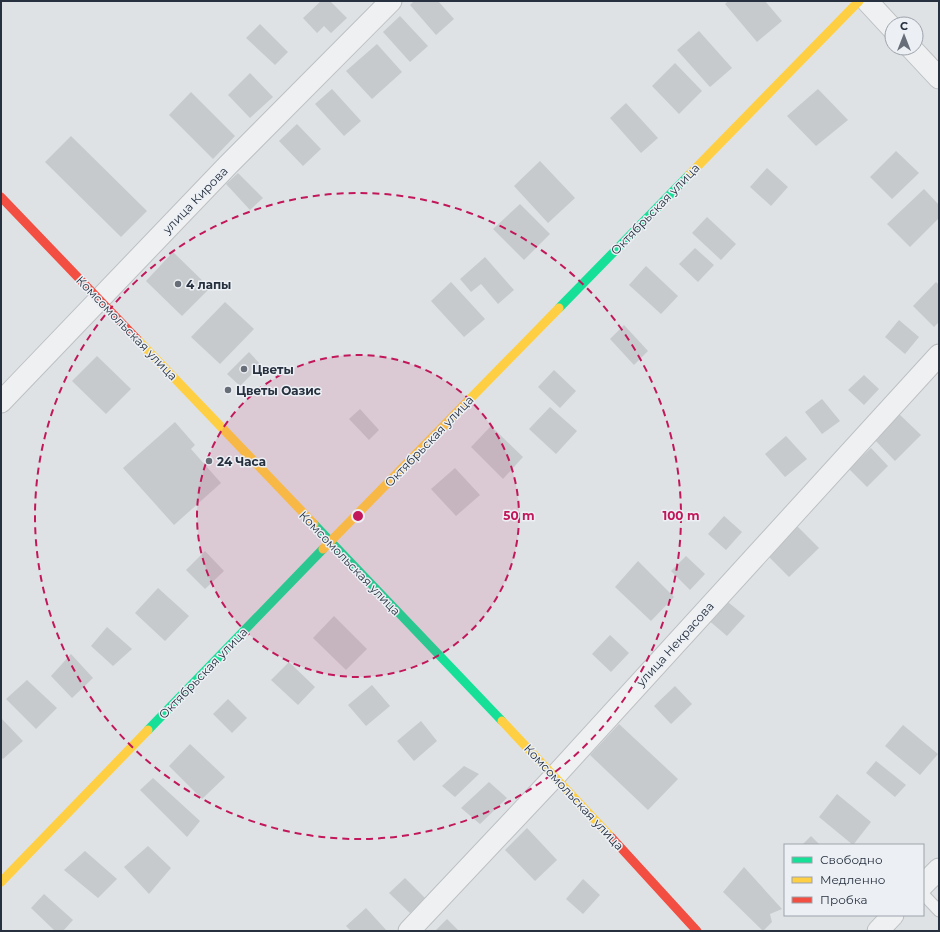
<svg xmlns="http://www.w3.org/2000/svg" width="940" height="932" viewBox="0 0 940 932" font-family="Montserrat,sans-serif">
  <rect width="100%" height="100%" fill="#dfe2e5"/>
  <!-- building -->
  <g fill="#c7cacd">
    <polygon points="321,1 330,1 347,18 331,33 324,26 317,33 303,18"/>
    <polygon points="414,1 438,1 454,19 436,35 410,5"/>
    <polygon points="728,1 765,1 782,21 757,42 725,4"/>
    <polygon points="400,16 428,46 410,62 383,32"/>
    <polygon points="260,24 288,52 275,65 246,38"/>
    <polygon points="699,31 732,68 710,87 677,50"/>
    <polygon points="377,44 402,72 372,99 346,71"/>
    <polygon points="675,63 702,91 679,114 652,86"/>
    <polygon points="250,73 273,97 250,118 228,95"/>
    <polygon points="332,89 361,121 344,136 315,104"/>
    <polygon points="818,89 848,120 816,146 787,116"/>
    <polygon points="191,92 235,136 213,159 169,115"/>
    <polygon points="626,103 658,138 641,153 610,118"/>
    <polygon points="297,124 321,149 303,166 279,141"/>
    <polygon points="71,136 147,211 121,237 45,162"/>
    <polygon points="896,151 919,173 892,199 870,177"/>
    <polygon points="540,161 575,198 548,223 514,186"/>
    <polygon points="767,168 788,187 771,206 750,187"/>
    <polygon points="238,173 263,198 250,210 226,184"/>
    <polygon points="924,189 939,205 939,218 910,247 887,224"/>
    <polygon points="520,204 550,234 524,260 493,229"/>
    <polygon points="707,217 736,244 721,260 692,233"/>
    <polygon points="695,248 714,265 698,282 679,264"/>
    <polygon points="173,252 210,288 182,316 146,281"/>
    <polygon points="485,257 514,290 498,304 481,284 471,292 460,279"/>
    <polygon points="646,266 678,296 661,314 629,285"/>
    <polygon points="451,282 485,319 464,337 431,301"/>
    <polygon points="936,282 939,285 939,322 934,327 913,306"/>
    <polygon points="225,302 254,329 220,364 191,337"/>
    <polygon points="899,320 919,337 905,354 885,337"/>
    <polygon points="624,325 648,351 634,365 610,339"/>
    <polygon points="249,352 261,365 240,386 227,374"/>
    <polygon points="97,356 131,389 106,414 72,381"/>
    <polygon points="554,370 576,391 560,408 538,387"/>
    <polygon points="864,375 879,389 864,405 848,390"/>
    <polygon points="822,399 840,421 822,434 805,412"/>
    <polygon points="550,407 577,431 556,454 529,429"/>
    <polygon points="360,409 379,430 369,440 349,419"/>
    <polygon points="899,414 921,435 895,461 874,439"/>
    <polygon points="175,422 195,445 191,449 221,483 174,525 123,468"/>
    <polygon points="491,426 523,457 503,479 471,447"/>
    <polygon points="786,436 807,459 785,477 765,454"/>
    <polygon points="871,448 888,466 867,487 849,469"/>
    <polygon points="455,468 480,495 456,516 431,489"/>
    <polygon points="724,516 742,532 726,550 708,534"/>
    <polygon points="794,523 819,548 789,577 765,553"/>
    <polygon points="205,551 224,571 205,589 186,570"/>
    <polygon points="686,556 705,574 690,590 671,571"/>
    <polygon points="638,561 674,597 651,621 615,587"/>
    <polygon points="158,588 189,616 165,641 135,613"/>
    <polygon points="723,598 745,616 727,636 706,618"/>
    <polygon points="334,616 367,649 346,670 313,638"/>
    <polygon points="107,627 132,649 113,666 91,646"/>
    <polygon points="610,635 629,653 611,672 592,654"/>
    <polygon points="71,654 93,678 72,698 51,676"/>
    <polygon points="289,662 315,687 298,705 271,680"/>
    <polygon points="27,680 57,708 36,729 6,699"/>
    <polygon points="372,685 390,706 366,726 348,705"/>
    <polygon points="675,686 692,704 671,724 654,706"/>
    <polygon points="228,699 247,718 232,733 213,714"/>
    <polygon points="1,718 23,741 3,759 1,757"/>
    <polygon points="421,721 437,741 414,761 397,741"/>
    <polygon points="619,724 678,779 648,810 590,755"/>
    <polygon points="903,725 938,754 920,775 885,746"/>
    <polygon points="190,744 225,777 202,799 169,766"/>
    <polygon points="876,761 906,785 895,797 866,773"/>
    <polygon points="464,766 479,774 455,797 442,786"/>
    <polygon points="153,778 200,821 187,837 140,790"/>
    <polygon points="489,782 507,798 480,824 461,808"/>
    <polygon points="837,794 871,822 853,845 819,817"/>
    <polygon points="527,828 557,860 535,881 505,850"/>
    <polygon points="811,836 820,845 802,845"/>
    <polygon points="148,846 171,868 149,894 124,867"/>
    <polygon points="85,851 117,879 98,898 64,870"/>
    <polygon points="744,867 782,909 770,914 772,922 763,931 723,892"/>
    <polygon points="405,878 425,898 410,913 389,893"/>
    <polygon points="583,879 600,895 583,914 566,899"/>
    <polygon points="44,894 73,920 63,931 55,931 31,908"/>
    <polygon points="366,908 387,931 351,931 346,926"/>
    <polygon points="447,919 459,931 435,931"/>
  </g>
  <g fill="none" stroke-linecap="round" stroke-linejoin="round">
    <defs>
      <polyline id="lane" points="923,894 939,911"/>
      <g id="street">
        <polyline points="867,1 892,28"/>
        <polyline points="911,48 939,78"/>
        <polyline points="1,402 228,165 391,1"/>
        <polyline points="923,885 939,869"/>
        <polyline points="409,931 555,776 939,355"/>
        <polyline points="878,931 893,915"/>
      </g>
    </defs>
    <!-- lane casing -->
    <use href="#lane" stroke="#bdc0c3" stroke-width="13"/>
    <!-- street casing -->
    <use href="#street" stroke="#bdc0c3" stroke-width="23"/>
    <!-- lane -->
    <use href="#lane" stroke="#eff0f1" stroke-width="11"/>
    <!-- street -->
    <use href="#street" stroke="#eff0f1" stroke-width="21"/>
    <!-- fast -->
    <g stroke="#16e098" stroke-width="9">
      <polyline points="559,308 689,175"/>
      <polyline points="314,524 502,721"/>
      <polyline points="148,730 323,549"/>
    </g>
    <!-- slow -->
    <g stroke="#ffcf43" stroke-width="9">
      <polyline points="689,175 859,1"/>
      <polyline points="137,339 314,524"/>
      <polyline points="323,549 559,308"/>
      <polyline points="502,721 611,837"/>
      <polyline points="1,882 148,730"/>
    </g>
    <!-- jam -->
    <g stroke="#f24e42" stroke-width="9">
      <polyline points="1,197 137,339"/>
      <polyline points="611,837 697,931"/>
    </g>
  </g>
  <!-- distance rings -->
  <circle cx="358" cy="516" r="161" fill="#c2185b" fill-opacity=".12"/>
  <g fill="none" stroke="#c2185b" stroke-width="2" stroke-dasharray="7 5">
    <circle cx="358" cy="516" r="161"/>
    <circle cx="358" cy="516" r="323"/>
  </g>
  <!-- markers -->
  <g fill="#676e78" stroke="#ecf0f5" stroke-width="1.5">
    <circle cx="178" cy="284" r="4"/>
    <circle cx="244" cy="369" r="4"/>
    <circle cx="228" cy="390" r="4"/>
    <circle cx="209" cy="461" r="4"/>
  </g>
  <g text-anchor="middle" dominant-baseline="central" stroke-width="3" stroke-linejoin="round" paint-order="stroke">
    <!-- street labels -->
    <g font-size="12" fill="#26303e" stroke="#ecf0f5">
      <text transform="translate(195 200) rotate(-46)">улица Кирова</text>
      <text transform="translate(655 209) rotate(-46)">Октябрьская улица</text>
      <text transform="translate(127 328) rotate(46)">Комсомольская улица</text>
      <text transform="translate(429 441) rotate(-46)">Октябрьская улица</text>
      <text transform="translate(350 563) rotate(46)">Комсомольская улица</text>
      <text transform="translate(675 644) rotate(-48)">улица Некрасова</text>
      <text transform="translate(203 673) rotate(-46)">Октябрьская улица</text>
      <text transform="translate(574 797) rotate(47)">Комсомольская улица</text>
    </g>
    <!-- poi labels -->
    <g font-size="12" font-weight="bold" fill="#26303e" stroke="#ecf0f5" text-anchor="start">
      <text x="186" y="284">4 лапы</text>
      <text x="252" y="369">Цветы</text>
      <text x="236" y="390">Цветы Оазис</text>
      <text x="217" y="461">24 Часа</text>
    </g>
  </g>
  <circle cx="358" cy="516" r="6" fill="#c2185b" stroke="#ecf0f5" stroke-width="2"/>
  <g font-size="12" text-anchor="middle" font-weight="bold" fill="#c2185b" stroke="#ecf0f5" stroke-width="3" stroke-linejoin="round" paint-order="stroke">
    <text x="519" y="520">50 m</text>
    <text x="681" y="520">100 m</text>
  </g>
  <!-- border -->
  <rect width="940" height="932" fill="none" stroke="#26303e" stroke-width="4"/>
  <!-- legend -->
  <rect x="784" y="844" width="140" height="72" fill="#ecf0f5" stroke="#9da3ac"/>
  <rect x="792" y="857" width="20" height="6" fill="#16e098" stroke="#9da3ac"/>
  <text x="820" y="864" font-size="12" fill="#26303e">Свободно</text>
  <rect x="792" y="877" width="20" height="6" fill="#ffcf43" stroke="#9da3ac"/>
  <text x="820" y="884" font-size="12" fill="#26303e">Медленно</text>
  <rect x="792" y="897" width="20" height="6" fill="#f24e42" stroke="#9da3ac"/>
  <text x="820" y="904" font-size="12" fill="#26303e">Пробка</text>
  <!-- north arrow -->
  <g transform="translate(904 36)"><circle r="19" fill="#ecf0f5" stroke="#9da3ac"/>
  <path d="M0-3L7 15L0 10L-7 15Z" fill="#676e78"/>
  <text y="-6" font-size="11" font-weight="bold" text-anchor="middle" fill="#26303e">С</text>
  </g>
</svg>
